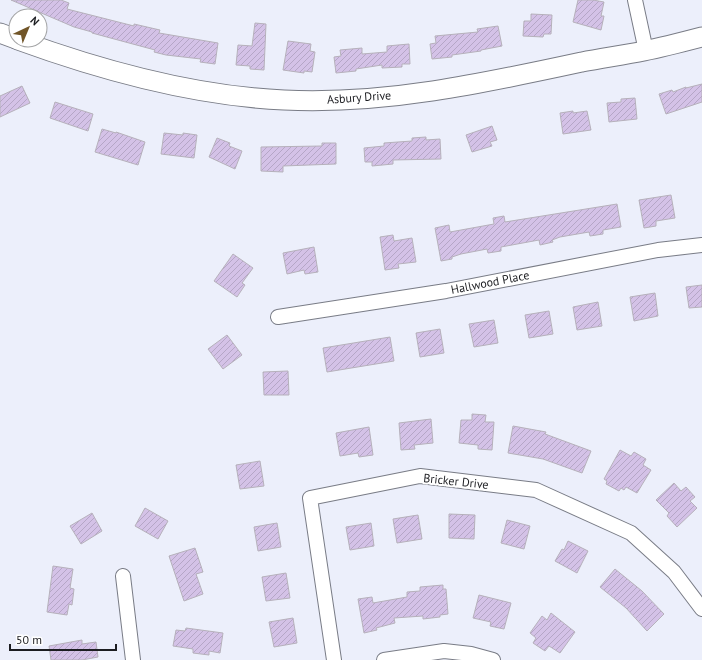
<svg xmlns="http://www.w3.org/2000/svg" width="702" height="660" viewBox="0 0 702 660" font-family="'PT Sans',sans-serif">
  <defs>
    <pattern id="building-hatch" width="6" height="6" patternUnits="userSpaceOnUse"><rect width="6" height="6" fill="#d4c2e7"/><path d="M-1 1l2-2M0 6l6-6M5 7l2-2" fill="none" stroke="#b5a6c6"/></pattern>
  </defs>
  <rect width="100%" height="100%" fill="#eceffb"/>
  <!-- building -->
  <g fill="url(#building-hatch)" stroke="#b6b1bb">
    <polygon points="11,0 61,0 69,3 67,9 134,26 134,24 160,30 159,33 218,43 215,64 200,62 201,59 166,55 154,52 155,50 92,33 92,32 74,27"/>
    <polygon points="578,0 593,0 604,2 601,16 604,16 601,30 573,22"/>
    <polygon points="531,14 552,15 551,34 544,34 543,37 523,36 524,21 531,21"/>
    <polygon points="255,23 266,24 264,70 250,69 250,66 236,65 238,45 252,46"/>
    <polygon points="498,26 502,46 481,50 481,51 452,55 452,57 432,59 430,44 436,43 435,36 478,32 477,29"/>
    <polygon points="288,41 311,44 310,51 315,52 312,72 304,71 304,73 283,70"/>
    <polygon points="409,44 410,64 402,64 402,67 382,68 382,65 356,69 356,71 336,73 334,57 341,56 340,50 362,48 362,54 387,52 387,46"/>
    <polygon points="702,84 702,102 666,114 659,94 672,90 673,92 686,87 686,88"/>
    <polygon points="22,86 30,103 0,117 0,96"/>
    <polygon points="635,98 637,119 609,122 607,103 621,102 621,99"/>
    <polygon points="55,102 93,114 88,131 50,118"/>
    <polygon points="573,111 573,113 587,111 591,130 563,134 560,113"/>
    <polygon points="492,126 497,140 490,142 492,146 472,152 466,135"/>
    <polygon points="102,129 116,133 116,132 145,142 138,165 95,152"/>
    <polygon points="164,133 183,135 183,133 197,135 194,158 161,154"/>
    <polygon points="426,137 426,140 440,139 441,159 393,160 393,164 372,166 372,162 365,162 364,148 384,146 384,143 412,141 412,138"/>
    <polygon points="217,138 230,143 229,146 242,151 235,169 209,157"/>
    <polygon points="322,143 336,143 336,164 283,166 283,172 261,171 261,147 322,146"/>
    <polygon points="671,195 675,218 656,221 656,226 644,228 639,200"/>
    <polygon points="617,204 621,227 603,230 603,234 590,236 589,232 560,237 552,240 553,242 540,245 539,240 501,247 501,251 488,253 487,249 461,254 452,257 452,259 441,261 435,228 449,225 450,232 494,224 493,218 504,216 505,222"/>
    <polygon points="393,235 394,241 412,238 416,262 398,264 399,268 385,270 380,237"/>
    <polygon points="314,247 318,272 305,274 304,270 287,274 283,253"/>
    <polygon points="233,254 253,268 242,283 245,285 237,297 214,281"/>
    <polygon points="702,285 702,307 689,308 686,287"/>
    <polygon points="655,293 658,316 634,321 630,297"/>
    <polygon points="598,302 602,326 577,330 573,307"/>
    <polygon points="549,311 553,334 529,338 525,315"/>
    <polygon points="494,320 498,343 474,347 469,324"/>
    <polygon points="440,329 444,353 420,357 416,333"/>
    <polygon points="227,335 242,355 223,369 208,349"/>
    <polygon points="390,337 394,361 327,372 323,348"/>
    <polygon points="288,371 289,395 264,395 263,372"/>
    <polygon points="472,414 486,415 485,422 494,422 492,450 478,449 478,445 459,443 461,420 472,420"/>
    <polygon points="431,419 433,443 414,445 415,449 401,450 399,423"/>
    <polygon points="513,426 546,432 545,434 591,451 582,473 543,459 508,453"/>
    <polygon points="369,427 373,455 359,457 358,453 340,456 336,433"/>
    <polygon points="620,450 631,456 634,452 646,459 643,465 651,470 637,493 626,487 624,490 621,488 619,491 606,484 607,481 604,479"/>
    <polygon points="260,461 264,486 240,489 236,465"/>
    <polygon points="674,483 681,491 686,487 695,497 690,501 697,508 677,527 667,516 669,513 656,500"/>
    <polygon points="145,508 168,521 158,539 135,526"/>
    <polygon points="92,513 102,531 81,544 70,526"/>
    <polygon points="449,514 475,515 474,539 449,538"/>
    <polygon points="418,515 422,539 397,543 393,519"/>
    <polygon points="507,520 530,526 524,549 501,543"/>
    <polygon points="277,523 281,547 258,551 254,527"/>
    <polygon points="371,523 374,546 350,550 346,527"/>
    <polygon points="568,541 588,551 577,573 555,561 562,549 564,550"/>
    <polygon points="195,548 203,572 196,574 203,594 184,601 169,556"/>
    <polygon points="53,566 73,569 70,588 74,589 72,605 69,604 67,615 47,612"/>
    <polygon points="615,569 642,591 664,614 647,631 626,608 600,587"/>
    <polygon points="286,573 290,598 266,601 262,577"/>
    <polygon points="443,585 443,589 446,589 448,614 440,615 440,617 423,619 423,616 394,618 395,623 376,628 377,630 364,633 358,599 372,597 373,603 407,597 407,592 420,591 420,587"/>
    <polygon points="479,595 511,603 504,629 490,626 491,622 473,618"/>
    <polygon points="551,613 575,632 560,653 549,646 545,651 533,643 536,638 530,633 542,616 547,620"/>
    <polygon points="293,618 297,643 274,647 269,622"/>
    <polygon points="186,628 223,633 220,653 209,651 209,655 193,653 193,649 173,646 176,630 185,631"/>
    <polygon points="82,640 82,644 96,642 98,657 82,660 51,660 49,646"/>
  </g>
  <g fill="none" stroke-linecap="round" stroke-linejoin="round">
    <defs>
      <g id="street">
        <polyline points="635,0 646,51"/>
        <polyline points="278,317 446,291 658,250 702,245"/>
        <polyline points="123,576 133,660"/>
        <polyline points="334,660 310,498 420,476 536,490 631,533 674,572 702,609"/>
        <polyline points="384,660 444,651 471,654 493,660"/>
      </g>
      <g id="secondary">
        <polyline points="0,33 16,39"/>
        <path d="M18,40C103,71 193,96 284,100C384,105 485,83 582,62C603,58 624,55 644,51C664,47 683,42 702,37"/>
      </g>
    </defs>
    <!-- street casing -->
    <use href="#street" stroke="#797c86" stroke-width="16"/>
    <!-- secondary casing -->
    <use href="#secondary" stroke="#797c86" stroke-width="21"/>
    <!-- street -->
    <use href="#street" stroke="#fff" stroke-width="14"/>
    <!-- secondary -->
    <use href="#secondary" stroke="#fff" stroke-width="19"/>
  </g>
  <g text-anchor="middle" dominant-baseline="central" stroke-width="4" stroke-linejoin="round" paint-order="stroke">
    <!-- street labels -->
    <g font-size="12" fill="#1c1d21" stroke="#fff">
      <text transform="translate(359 97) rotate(-4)">Asbury Drive</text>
      <text transform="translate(490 282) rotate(-11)">Hallwood Place</text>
      <text transform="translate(456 481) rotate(6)">Bricker Drive</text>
    </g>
  </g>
  <!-- north arrow -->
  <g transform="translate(28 28) rotate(44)"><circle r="19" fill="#ffffff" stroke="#a4a5a6"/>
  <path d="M0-3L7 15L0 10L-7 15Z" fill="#715528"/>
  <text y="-6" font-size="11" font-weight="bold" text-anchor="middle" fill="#1c1d21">N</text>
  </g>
  <!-- scale -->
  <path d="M10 644v6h106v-6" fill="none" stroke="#1c1d21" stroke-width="2"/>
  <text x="16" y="644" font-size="12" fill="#1c1d21" stroke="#ffffff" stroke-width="3" paint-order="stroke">50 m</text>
</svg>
